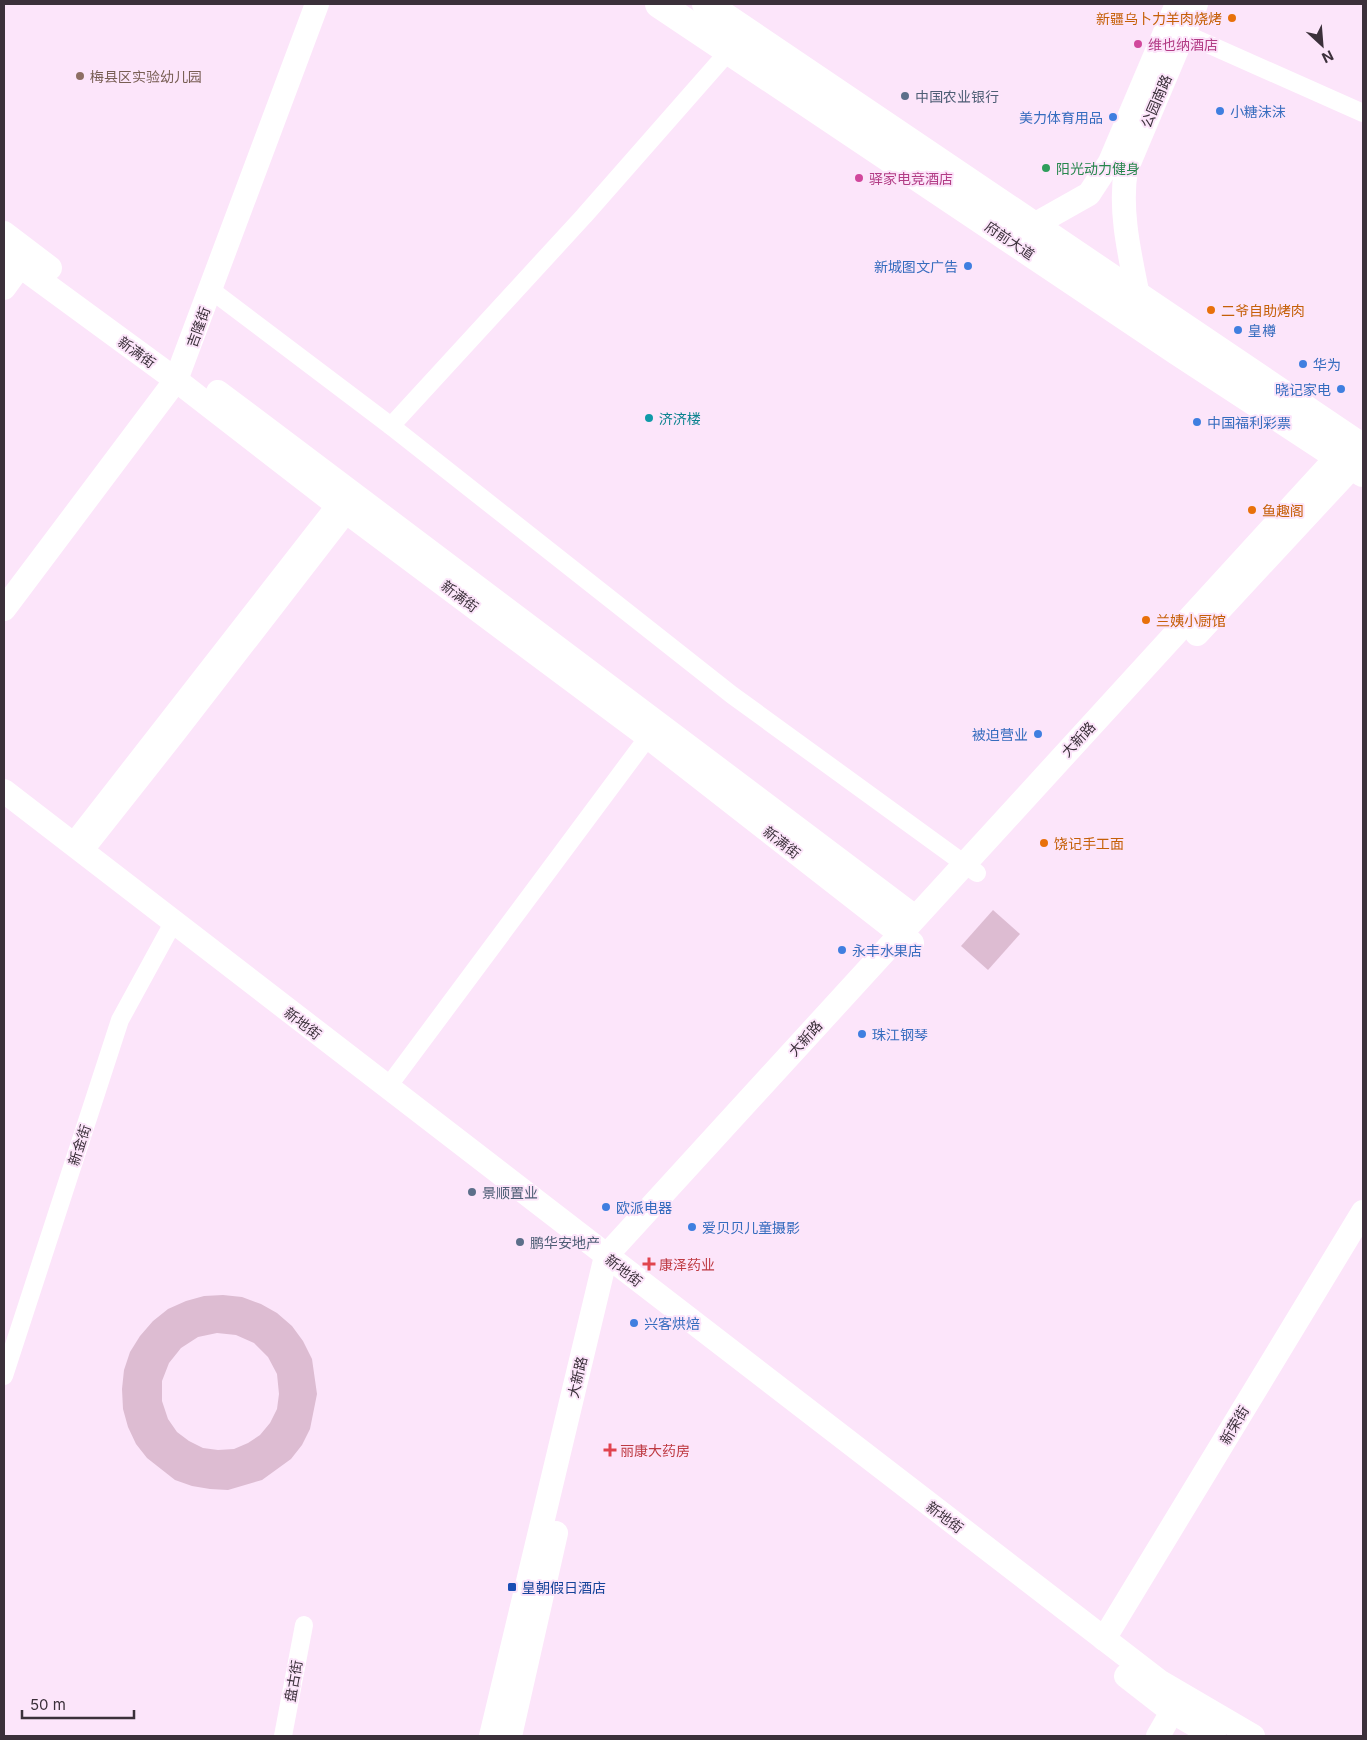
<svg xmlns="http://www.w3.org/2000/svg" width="1367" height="1740" viewBox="0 0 1367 1740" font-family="Inter,'Noto Sans SC',sans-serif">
  <rect width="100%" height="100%" fill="#fce5fa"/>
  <!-- building -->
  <g fill="#ddbcd2" fill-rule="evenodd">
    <polygon points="993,910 1020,934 988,970 961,946"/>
    <path d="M223,1295L242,1297L261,1304L277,1313L292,1326L303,1341L312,1359L317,1394L310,1429L302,1445L291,1459L262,1480L228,1490L210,1489L192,1486L175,1480L147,1458L136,1444L128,1427L123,1409L122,1389L124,1370L130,1352L140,1336L153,1321L168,1309L186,1301L204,1296ZM217,1333L236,1335L254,1343L268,1357L277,1374L279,1394L277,1409L270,1423L260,1435L248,1443L234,1449L218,1450L203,1448L189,1441L177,1432L168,1419L162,1401V1381L169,1363L181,1348L198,1337Z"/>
  </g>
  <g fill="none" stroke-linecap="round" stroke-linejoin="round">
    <!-- street -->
    <g stroke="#fff" stroke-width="18">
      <polyline points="1174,29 1363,113"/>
      <polyline points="211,290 391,426 732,695 977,873"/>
      <polyline points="391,426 584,216 729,51"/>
      <polyline points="71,844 336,504"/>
      <polyline points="83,853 177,734 348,513"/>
      <polyline points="387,1088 648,737"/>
      <polyline points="4,1376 120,1020 173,923"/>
      <polyline points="283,1736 304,1625"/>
    </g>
    <!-- secondary -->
    <g stroke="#fff" stroke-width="24">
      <polyline points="1034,225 1089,194 1110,162 1177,4"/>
      <polyline points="4,233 50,268"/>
      <polyline points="4,254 176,380 336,504 648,737 912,943"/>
      <polyline points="4,288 20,266"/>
      <path d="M1138,296C1130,256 1119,210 1126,170L1196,4"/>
      <polyline points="218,392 915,917"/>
      <polyline points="4,609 176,380 317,4"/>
      <polyline points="1197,634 1353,466"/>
      <polyline points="4,791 1159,1681 1253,1736"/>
      <polyline points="1104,1639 1363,1212"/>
      <polyline points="1126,1676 1171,1711 1214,1736"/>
      <polyline points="491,1736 606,1256 1338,456"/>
      <polyline points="510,1736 556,1533"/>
      <polyline points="1158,1736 1180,1698"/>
    </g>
    <!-- primary -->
    <g stroke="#fff" stroke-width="28">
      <polyline points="659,4 1177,351 1363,473"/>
      <polyline points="706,4 1363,448"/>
    </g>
  </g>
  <!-- markers -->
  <g fill="#e8710a" stroke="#fce5fa" stroke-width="2">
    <circle cx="1232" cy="18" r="5"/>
    <circle cx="1211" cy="310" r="5"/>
    <circle cx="1252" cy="510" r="5"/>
    <circle cx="1146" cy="620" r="5"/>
    <circle cx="1044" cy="843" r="5"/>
  </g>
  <g fill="#d1479c" stroke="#fce5fa" stroke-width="2">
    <circle cx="1138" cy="44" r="5"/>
    <circle cx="859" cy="178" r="5"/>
  </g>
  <circle fill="#8d6e63" stroke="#fce5fa" stroke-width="2" cx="80" cy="76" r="5"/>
  <g fill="#5c6f8a" stroke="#fce5fa" stroke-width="2">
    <circle cx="905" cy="96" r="5"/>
    <circle cx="472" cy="1192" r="5"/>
    <circle cx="520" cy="1242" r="5"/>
  </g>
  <g fill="#3f7fe0" stroke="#fce5fa" stroke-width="2">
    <circle cx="1220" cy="111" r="5"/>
    <circle cx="1113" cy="117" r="5"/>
    <circle cx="968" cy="266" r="5"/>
    <circle cx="1238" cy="330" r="5"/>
    <circle cx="1303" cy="364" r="5"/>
    <circle cx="1341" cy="389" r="5"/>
    <circle cx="1197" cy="422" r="5"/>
    <circle cx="1038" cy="734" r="5"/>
    <circle cx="842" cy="950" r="5"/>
    <circle cx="862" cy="1034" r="5"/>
    <circle cx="606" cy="1207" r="5"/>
    <circle cx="692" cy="1227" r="5"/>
    <circle cx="634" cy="1323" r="5"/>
  </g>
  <circle fill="#2e9e5b" stroke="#fce5fa" stroke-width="2" cx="1046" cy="168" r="5"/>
  <circle fill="#0f9aa8" stroke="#fce5fa" stroke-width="2" cx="649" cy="418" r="5"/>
  <g fill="#e0444e" stroke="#fce5fa" stroke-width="2">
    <path d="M646.5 1256.5h5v5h5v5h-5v5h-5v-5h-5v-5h5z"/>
    <path d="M607.5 1442.5h5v5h5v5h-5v5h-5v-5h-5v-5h5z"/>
  </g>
  <rect fill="#1a4fb4" stroke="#fce5fa" stroke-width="2" x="507" y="1582" width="10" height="10" rx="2.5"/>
  <g text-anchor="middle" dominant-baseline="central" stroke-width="4" stroke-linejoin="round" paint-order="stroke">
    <!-- food labels -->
    <g font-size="14" fill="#c56008" stroke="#fce5fa" text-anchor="start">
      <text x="1222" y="18" text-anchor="end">新疆乌卜力羊肉烧烤</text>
      <text x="1221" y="310">二爷自助烤肉</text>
      <text x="1262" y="510">鱼趣阁</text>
      <text x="1156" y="620">兰姨小厨馆</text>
      <text x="1054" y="843">饶记手工面</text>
    </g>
    <!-- hotel labels -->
    <g font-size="14" fill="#b23c85" stroke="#fce5fa" text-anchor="start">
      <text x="1148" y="44">维也纳酒店</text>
      <text x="869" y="178">驿家电竞酒店</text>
    </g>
    <!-- education labels -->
    <g font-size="14" fill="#785e54" stroke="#fce5fa" text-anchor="start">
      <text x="90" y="76">梅县区实验幼儿园</text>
    </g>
    <!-- service labels -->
    <g font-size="14" fill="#4e5e75" stroke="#fce5fa" text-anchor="start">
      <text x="915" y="96">中国农业银行</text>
      <text x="482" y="1192">景顺置业</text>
      <text x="530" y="1242">鹏华安地产</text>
    </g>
    <!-- street labels -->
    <g font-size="14" fill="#3b303a" stroke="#fce5fa">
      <text transform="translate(1156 101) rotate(-67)">公园南路</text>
      <text transform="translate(1010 240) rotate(34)">府前大道</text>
      <text transform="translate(198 327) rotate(-70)">吉隆街</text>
      <text transform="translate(137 352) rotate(36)">新满街</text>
      <text transform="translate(460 596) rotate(37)">新满街</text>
      <text transform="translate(1078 739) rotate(-47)">大新路</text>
      <text transform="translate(782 842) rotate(38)">新满街</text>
      <text transform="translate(303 1023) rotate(38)">新地街</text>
      <text transform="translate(805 1038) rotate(-48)">大新路</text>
      <text transform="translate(79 1145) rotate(-72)">新金街</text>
      <text transform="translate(624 1270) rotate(38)">新地街</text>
      <text transform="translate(577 1377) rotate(-77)">大新路</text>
      <text transform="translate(1234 1425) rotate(-59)">新荣街</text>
      <text transform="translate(945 1517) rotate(37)">新地街</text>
      <text transform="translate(293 1681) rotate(-80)">盘古街</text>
    </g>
    <!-- shop labels -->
    <g font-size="14" fill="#366cbe" stroke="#fce5fa" text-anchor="start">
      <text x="1230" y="111">小糖沫沫</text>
      <text x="1103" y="117" text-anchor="end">美力体育用品</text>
      <text x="958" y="266" text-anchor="end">新城图文广告</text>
      <text x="1248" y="330">皇樽</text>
      <text x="1313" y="364">华为</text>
      <text x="1331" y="389" text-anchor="end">晓记家电</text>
      <text x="1207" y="422">中国福利彩票</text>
      <text x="1028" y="734" text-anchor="end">被迫营业</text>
      <text x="852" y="950">永丰水果店</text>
      <text x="872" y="1034">珠江钢琴</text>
      <text x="616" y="1207">欧派电器</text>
      <text x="702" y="1227">爱贝贝儿童摄影</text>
      <text x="644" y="1323">兴客烘焙</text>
    </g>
    <!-- leisure labels -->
    <g font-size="14" fill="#27864d" stroke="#fce5fa" text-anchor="start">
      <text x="1056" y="168">阳光动力健身</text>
    </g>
    <!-- culture labels -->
    <g font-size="14" fill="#0d838f" stroke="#fce5fa" text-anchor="start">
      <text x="659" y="418">济济楼</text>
    </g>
    <!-- health labels -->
    <g font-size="14" fill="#be3a42" stroke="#fce5fa" text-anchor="start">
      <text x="659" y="1264">康泽药业</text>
      <text x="620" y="1450">丽康大药房</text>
    </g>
    <!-- transit labels -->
    <g font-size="14" fill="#164399" stroke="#fce5fa" text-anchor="start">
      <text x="522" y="1587">皇朝假日酒店</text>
    </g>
  </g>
  <!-- border -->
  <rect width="1367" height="1740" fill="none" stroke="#3b303a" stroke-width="10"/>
  <!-- north arrow -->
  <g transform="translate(1322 45) rotate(154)" stroke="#fce5fa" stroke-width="4" paint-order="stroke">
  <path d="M0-4L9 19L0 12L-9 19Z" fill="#3b303a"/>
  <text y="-8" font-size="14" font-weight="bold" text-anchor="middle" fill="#3b303a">N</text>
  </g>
  <!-- scale -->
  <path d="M22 1710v8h112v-8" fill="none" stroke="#3b303a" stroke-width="2.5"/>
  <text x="30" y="1710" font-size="15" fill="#3b303a" stroke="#fce5fa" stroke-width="4" paint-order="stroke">50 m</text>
</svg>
